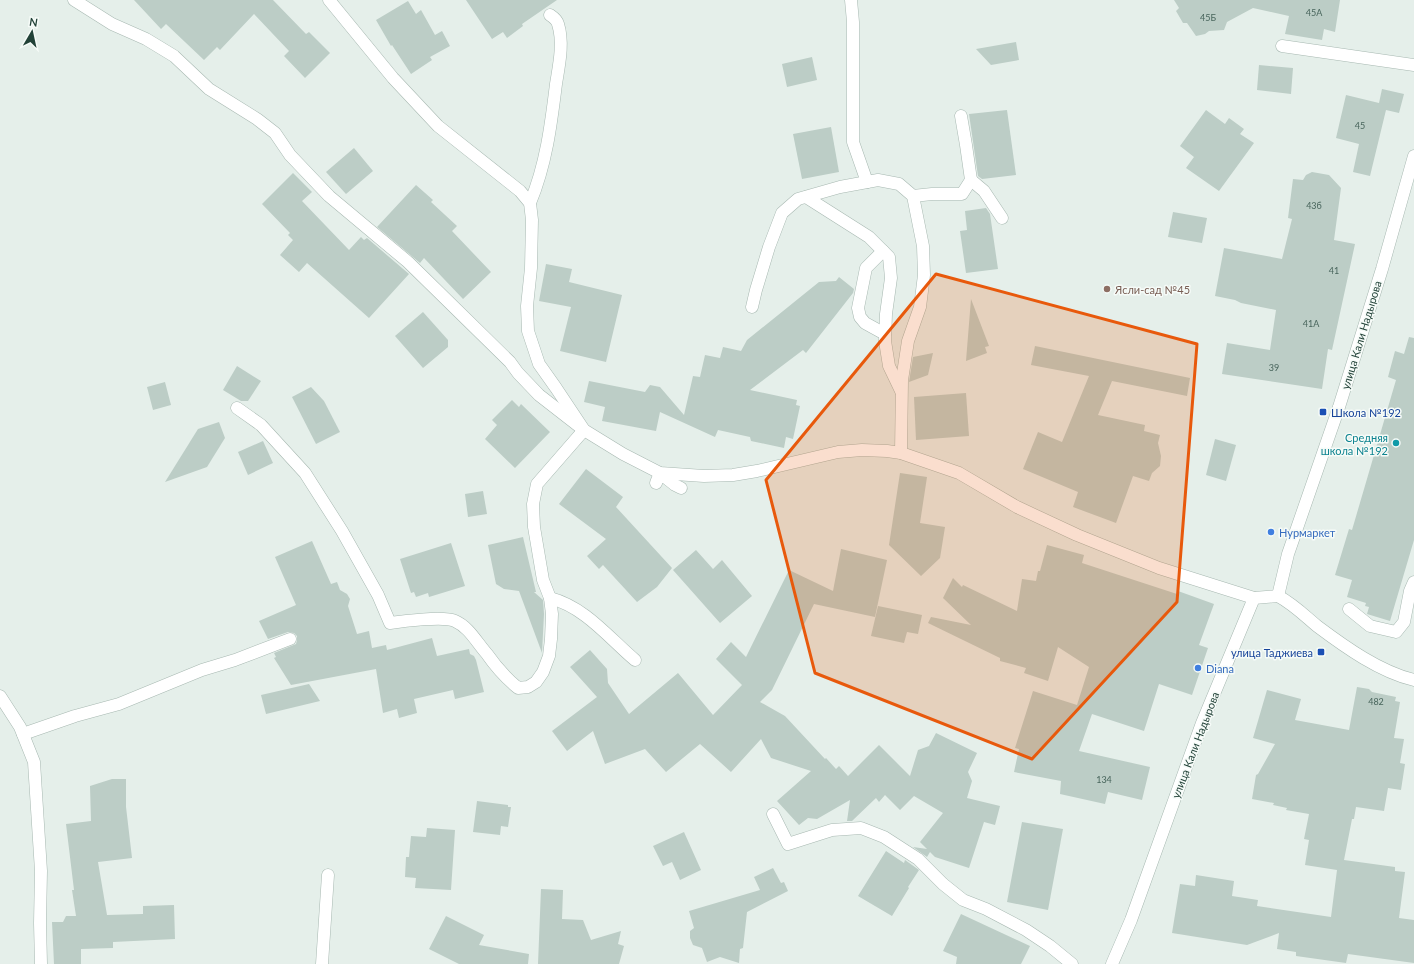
<svg xmlns="http://www.w3.org/2000/svg" width="1414" height="964" viewBox="0 0 1414 964" font-family="Lato,sans-serif">
  <rect width="100%" height="100%" fill="#e5efea"/>
  <!-- building -->
  <g fill="#bccdc6">
    <polygon points="134,0 273,0 306,34 309,32 330,53 305,78 284,56 289,51 254,14 220,50 217,47 204,60 166,24 161,29"/>
    <polygon points="466,0 557,0 522,24 523,26 507,38 503,32 492,39"/>
    <polygon points="1174,0 1340,0 1335,32 1324,29 1322,40 1285,34 1289,16 1253,8 1227,22 1224,30 1209,31 1205,34 1196,36 1187,23 1183,23 1176,11 1179,8"/>
    <polygon points="408,1 416,14 421,10 435,35 442,31 450,46 430,57 432,60 411,74 392,45 391,46 376,20"/>
    <polygon points="1016,42 1019,60 991,65 976,49"/>
    <polygon points="812,57 817,80 787,87 782,64"/>
    <polygon points="1259,65 1293,68 1291,94 1257,90"/>
    <polygon points="1382,89 1404,94 1399,113 1386,110 1370,176 1353,172 1359,144 1336,138 1346,95 1379,103"/>
    <polygon points="1007,110 1016,175 982,179 978,176 969,114"/>
    <polygon points="1206,110 1225,124 1229,118 1244,129 1240,134 1254,143 1219,191 1186,168 1194,157 1180,146"/>
    <polygon points="831,127 839,172 802,179 793,134"/>
    <polygon points="354,148 373,171 346,194 326,172"/>
    <polygon points="1312,172 1329,175 1341,188 1334,240 1355,244 1332,350 1328,349 1322,389 1222,374 1227,343 1270,350 1276,310 1241,303 1235,300 1215,296 1224,248 1282,259 1292,219 1288,218 1293,179 1303,180 1306,175"/>
    <polygon points="293,173 312,192 302,201 349,250 361,237 364,240 367,238 409,274 369,318 307,263 299,272 280,255 293,240 288,235 290,233 262,204"/>
    <polygon points="416,185 433,200 431,202 457,226 452,231 491,272 463,299 424,258 420,263 377,227"/>
    <polygon points="986,208 990,214 998,269 966,273 960,231 967,230 965,211"/>
    <polygon points="1173,212 1207,218 1202,243 1168,237"/>
    <polygon points="546,264 572,269 569,282 622,295 606,362 560,351 571,307 539,301"/>
    <polygon points="839,277 854,289 853,293 806,353 803,350 750,390 797,400 796,405 800,406 793,439 786,437 784,448 751,441 750,437 718,430 715,437 660,412 656,431 602,421 605,407 584,402 589,381 645,392 650,385 660,387 684,415 693,376 700,377 705,355 720,358 723,347 741,351 747,340 819,282 836,281"/>
    <polygon points="971,299 989,346 985,347 987,353 966,361"/>
    <polygon points="423,312 448,340 448,347 423,368 395,336"/>
    <polygon points="1409,337 1414,338 1414,540 1390,621 1367,614 1369,607 1365,606 1366,603 1347,597 1352,580 1335,575 1349,529 1352,530 1396,380 1388,377 1395,351 1404,354"/>
    <polygon points="1035,346 1190,378 1187,396 1112,381 1098,415 1145,425 1144,431 1160,435 1158,443 1161,456 1160,466 1152,473 1149,481 1133,476 1116,523 1073,507 1078,492 1023,469 1038,432 1062,442 1089,376 1031,365"/>
    <polygon points="933,353 928,375 909,382 913,357"/>
    <polygon points="237,366 261,381 248,401 241,401 223,390"/>
    <polygon points="165,382 171,405 153,410 147,387"/>
    <polygon points="311,387 324,401 340,432 316,444 292,397"/>
    <polygon points="966,393 969,436 916,440 914,397"/>
    <polygon points="512,400 519,407 521,404 550,432 515,468 485,439 497,425 492,420"/>
    <polygon points="219,422 225,438 207,467 165,482 198,429"/>
    <polygon points="1215,439 1236,445 1226,481 1206,475"/>
    <polygon points="263,441 273,463 248,475 238,452"/>
    <polygon points="586,469 623,497 616,507 672,568 657,587 637,602 603,565 599,569 587,556 606,539 559,504"/>
    <polygon points="900,473 927,477 920,523 945,527 940,558 921,576 889,545"/>
    <polygon points="483,491 487,514 468,517 465,494"/>
    <polygon points="523,537 536,592 534,592 543,600 544,614 542,653 519,591 504,589 496,584 488,545"/>
    <polygon points="312,541 331,584 337,582 340,590 347,594 350,599 348,606 357,634 369,631 372,648 386,645 387,650 432,638 437,656 469,649 470,654 474,656 476,660 484,692 455,699 453,690 414,699 417,713 399,718 397,709 383,713 376,669 291,685 274,658 276,657 274,653 296,644 297,640 297,636 294,633 288,632 268,639 259,621 296,605 275,557"/>
    <polygon points="451,543 465,586 429,597 428,593 416,597 414,592 411,593 400,559"/>
    <polygon points="1047,545 1084,555 1082,563 1177,594 1178,591 1214,604 1199,645 1208,648 1192,695 1159,684 1144,731 1092,714 1079,751 1150,767 1142,800 1108,792 1105,804 1060,794 1061,781 1014,772 1019,749 1015,748 1033,691 1077,705 1089,667 1058,647 1048,681 1024,673 1026,668 1000,661 1000,658 928,623 931,617 971,625 943,598 953,578 962,587 963,585 1017,611 1022,579 1036,581 1038,571 1040,571"/>
    <polygon points="841,549 887,560 875,617 814,604 772,690 760,702 785,716 825,759 826,758 836,769 839,766 848,776 879,745 910,776 918,750 929,746 936,733 977,753 968,772 972,781 967,798 1000,806 995,825 984,822 969,868 935,857 930,852 927,857 913,847 927,849 920,842 943,813 914,796 900,810 885,795 879,802 876,798 852,821 847,821 850,800 817,819 808,818 799,825 777,801 811,771 771,758 761,739 731,772 700,744 666,772 645,749 605,764 593,731 567,751 552,731 597,697 570,667 590,650 607,669 608,683 629,714 678,673 713,715 742,685 716,659 731,642 746,657 789,570 833,591"/>
    <polygon points="696,550 713,569 722,560 752,596 720,623 673,570"/>
    <polygon points="878,606 922,615 918,634 907,632 904,643 871,636"/>
    <polygon points="309,684 320,701 266,714 261,695"/>
    <polygon points="1357,687 1369,689 1372,692 1396,697 1395,701 1400,702 1394,738 1404,739 1400,763 1405,764 1401,790 1388,788 1384,811 1356,807 1354,819 1352,819 1344,860 1395,867 1395,871 1405,872 1399,918 1414,920 1414,963 1348,954 1346,963 1296,956 1296,952 1277,949 1279,933 1247,945 1172,933 1180,884 1195,886 1196,875 1234,881 1232,896 1258,900 1257,906 1331,917 1337,870 1305,865 1309,840 1304,839 1309,814 1286,810 1287,808 1273,805 1274,803 1252,799 1256,775 1258,774 1275,744 1253,738 1267,690 1301,699 1295,720 1349,730"/>
    <polygon points="112,779 126,779 126,807 132,858 98,862 107,915 143,914 143,906 174,905 175,939 113,942 113,948 81,949 81,964 54,964 52,922 63,922 66,916 76,916 72,890 74,890 66,824 91,821 90,786"/>
    <polygon points="477,801 508,805 508,807 511,807 508,827 501,826 500,835 473,832"/>
    <polygon points="1022,822 1063,829 1048,910 1007,902"/>
    <polygon points="427,828 455,830 451,890 415,888 416,878 405,877 406,857 409,857 411,836 426,837"/>
    <polygon points="684,832 701,870 680,880 672,862 663,866 653,846"/>
    <polygon points="886,851 904,863 905,860 919,870 908,887 909,888 892,916 858,896"/>
    <polygon points="773,868 781,883 784,882 788,891 747,912 743,948 740,949 739,963 720,957 707,962 702,948 693,945 690,938 690,931 694,928 689,911 760,890 754,877"/>
    <polygon points="541,889 563,890 562,919 583,920 591,940 621,931 618,944 624,946 619,964 538,964"/>
    <polygon points="961,914 1030,946 1021,964 956,964 957,957 943,951"/>
    <polygon points="446,916 484,935 479,945 529,954 528,964 459,964 429,949"/>
  </g>
  <g fill="none" stroke-linecap="round" stroke-linejoin="round">
    <defs>
      <g id="service">
        <polyline points="1349,609 1370,626 1396,632 1404,622 1410,591 1414,582"/>
        <polyline points="322,964 328,875"/>
      </g>
      <g id="minor">
        <polyline points="74,0 112,24 146,39 174,56 209,89 257,119 275,133 290,155 329,196 408,262 510,362 518,373 539,395 584,430 623,454 660,473 704,476 733,475 757,471 838,452 862,450 887,451 901,453 959,473 1017,507 1077,535 1159,568 1254,598"/>
        <polyline points="851,0 853,22 853,142 867,182"/>
        <polyline points="1282,46 1414,65"/>
        <polyline points="971,180 984,191 1002,218"/>
        <polyline points="913,196 932,194 962,194 971,180 966,145 961,116"/>
        <polyline points="806,197 869,237 889,257 891,278 886,314 885,341 889,366 901,391"/>
        <path d="M530,203C546,165 551,125 556,84C559,65 564,43 558,24C557,20 553,17 550,15"/>
        <polyline points="883,251 866,268 858,308 860,317 865,323 885,334"/>
        <polyline points="752,307 756,290 769,247 782,213 798,199 840,187 878,180 899,184 913,196 923,246 924,275 920,307 908,341 902,380 901,453"/>
        <path d="M237,408L261,425L305,473L342,531L378,595L390,623C403,621 444,616 455,621C469,627 477,643 487,654C496,667 506,678 518,688L528,687L536,682L543,672L549,656L551,639L552,614L550,598L543,580L534,527L533,504L537,484L584,430L556,388L539,364L528,331L527,306L531,268L532,220L530,203L520,191L438,126L393,78L329,0"/>
        <polyline points="656,483 660,473 675,485 681,488"/>
        <path d="M550,598C585,607 609,638 635,660"/>
        <polyline points="0,696 20,727 34,762 41,871 40,923 41,964"/>
        <polyline points="23,734 75,716 119,704 202,670 235,660 290,639"/>
        <polyline points="773,814 788,844 832,830 861,828 884,837 918,859 943,884 963,900 986,909 1026,930 1050,946 1072,964"/>
      </g>
      <g id="tertiary">
        <polyline points="1278,596 1288,554 1339,407 1382,269 1414,156"/>
        <path d="M1278,596C1293,604 1304,615 1317,626C1345,647 1380,672 1414,680"/>
        <polyline points="1112,964 1131,920 1202,723 1254,598 1278,596"/>
      </g>
    </defs>
    <!-- service casing -->
    <use href="#service" stroke="#a7b8b1" stroke-width="13"/>
    <!-- minor casing -->
    <use href="#minor" stroke="#a7b8b1" stroke-width="13"/>
    <!-- tertiary casing -->
    <use href="#tertiary" stroke="#a7b8b1" stroke-width="13"/>
    <!-- service -->
    <use href="#service" stroke="#fff" stroke-width="12"/>
    <!-- minor -->
    <use href="#minor" stroke="#fff" stroke-width="12"/>
    <!-- tertiary -->
    <use href="#tertiary" stroke="#fff" stroke-width="12"/>
  </g>
  <!-- marked area -->
  <path fill="#e8590c" fill-opacity="0.2" stroke="#e8590c" stroke-width="3" stroke-linejoin="round" d="M936,274L1197,344L1177,602L1032,759L815,673L766,480Z"/>
  <!-- markers -->
  <circle fill="#8d6e63" stroke="#f6fbf8" stroke-width="1.5" cx="1107" cy="289" r="4"/>
  <g fill="#1a4fb4" stroke="#f6fbf8" stroke-width="1.5">
    <rect x="1319" y="408" width="8" height="8" rx="2"/>
    <rect x="1317" y="648" width="8" height="8" rx="2"/>
  </g>
  <circle fill="#0f9aa8" stroke="#f6fbf8" stroke-width="1.5" cx="1396" cy="443" r="4"/>
  <g fill="#3f7fe0" stroke="#f6fbf8" stroke-width="1.5">
    <circle cx="1271" cy="532" r="4"/>
    <circle cx="1198" cy="668" r="4"/>
  </g>
  <g text-anchor="middle" dominant-baseline="central" stroke-width="3" stroke-linejoin="round" paint-order="stroke">
    <!-- number labels -->
    <g font-size="9" fill="#48655c">
      <text x="1314" y="12">45А</text>
      <text x="1208" y="17">45Б</text>
      <text x="1360" y="125">45</text>
      <text x="1314" y="205">43б</text>
      <text x="1334" y="270">41</text>
      <text x="1311" y="323">41А</text>
      <text x="1274" y="367">39</text>
      <text x="1376" y="701">482</text>
      <text x="1104" y="779">134</text>
    </g>
    <!-- education labels -->
    <g font-size="11" fill="#785e54" stroke="#f6fbf8" text-anchor="start">
      <text x="1115" y="289">Ясли-сад №45</text>
    </g>
    <!-- street labels -->
    <g font-size="11" fill="#224238" stroke="#f6fbf8">
      <text transform="translate(1361 335) rotate(-73)">улица Кали Надырова</text>
      <text transform="translate(1195 745) rotate(-69)">улица Кали Надырова</text>
    </g>
    <!-- transit labels -->
    <g font-size="11" fill="#164399" stroke="#f6fbf8" text-anchor="start">
      <text x="1331" y="412">Школа №192</text>
      <text x="1313" y="652" text-anchor="end">улица Таджиева</text>
    </g>
    <!-- culture labels -->
    <g font-size="11" fill="#0d838f" stroke="#f6fbf8" text-anchor="end">
      <text x="1388" y="437">Средняя<tspan x="1388" dy="13">школа №192</tspan></text>
    </g>
    <!-- shop labels -->
    <g font-size="11" fill="#366cbe" stroke="#f6fbf8" text-anchor="start">
      <text x="1279" y="532">Нурмаркет</text>
      <text x="1206" y="668">Diana</text>
    </g>
  </g>
  <!-- north arrow -->
  <g transform="translate(32 32) rotate(9)" stroke="#f6fbf8" stroke-width="3" paint-order="stroke">
  <path d="M0-3L7 15L0 10L-7 15Z" fill="#224238"/>
  <text y="-6" font-size="11" font-weight="bold" text-anchor="middle" fill="#224238">N</text>
  </g>
</svg>
